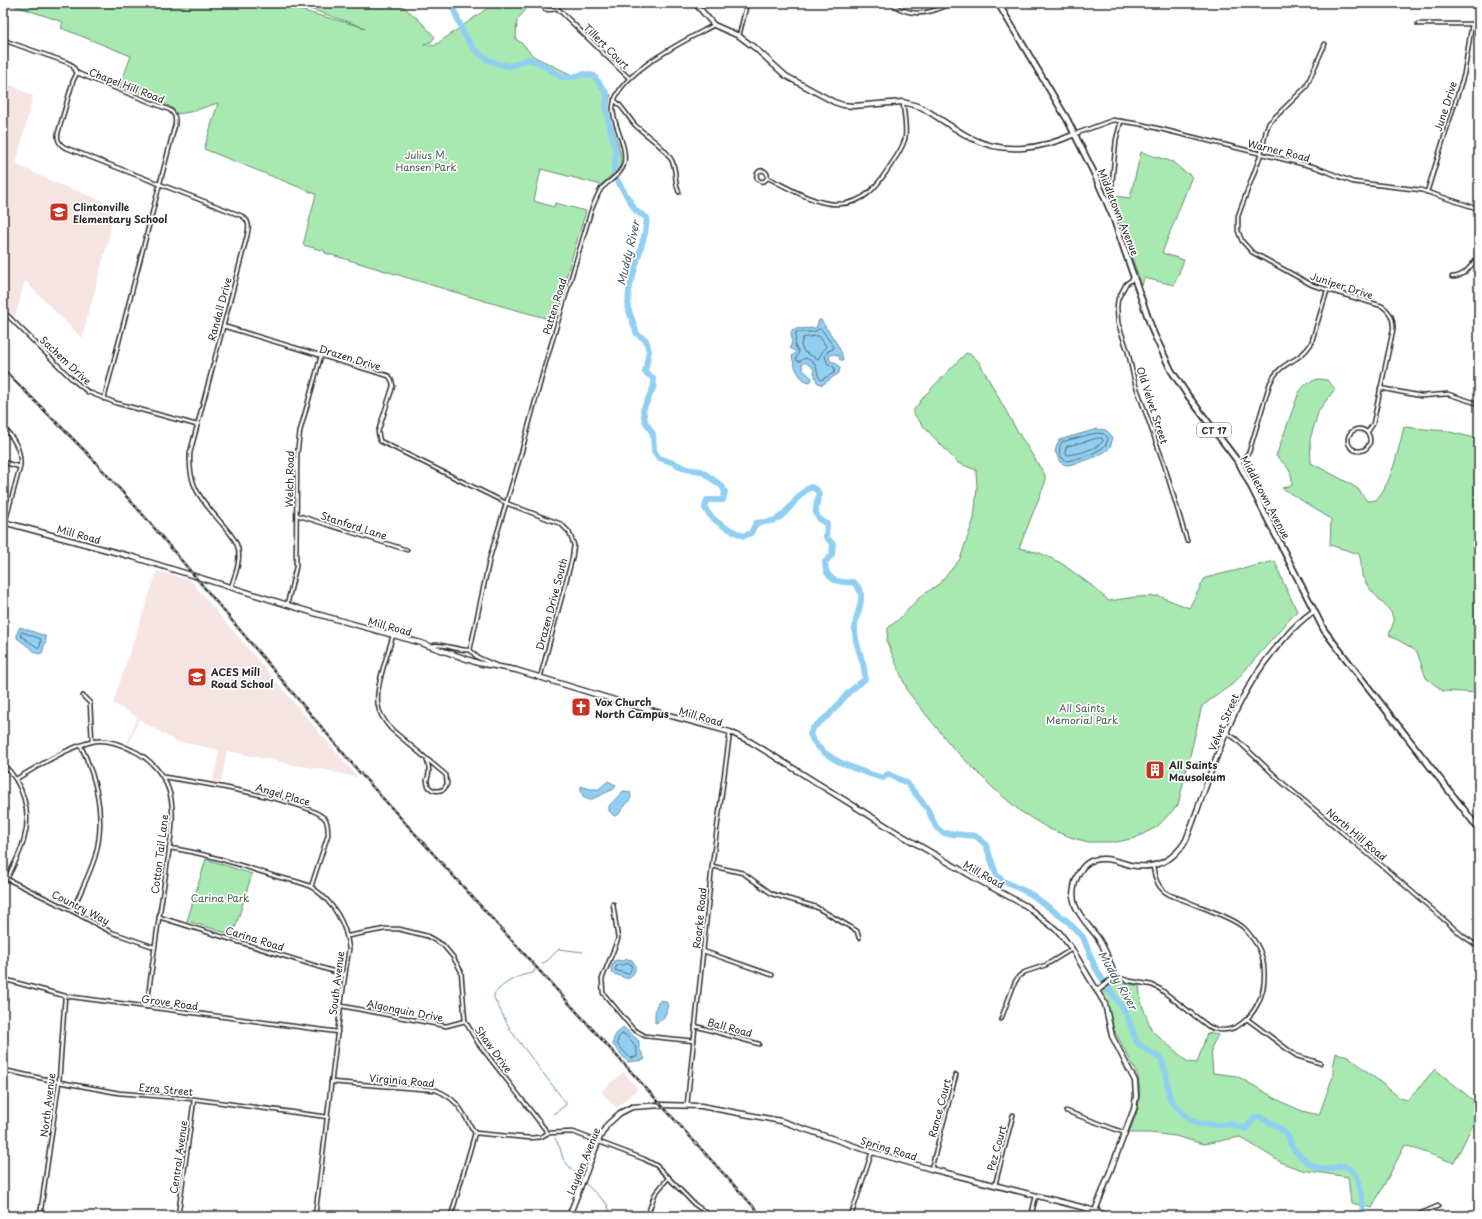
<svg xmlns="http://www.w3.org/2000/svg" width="1482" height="1219" viewBox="0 0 1482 1219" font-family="'Playpen Sans',sans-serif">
  <rect width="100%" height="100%" fill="#fff"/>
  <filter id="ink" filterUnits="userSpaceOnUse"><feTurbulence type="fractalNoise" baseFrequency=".025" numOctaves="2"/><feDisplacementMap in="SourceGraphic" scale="8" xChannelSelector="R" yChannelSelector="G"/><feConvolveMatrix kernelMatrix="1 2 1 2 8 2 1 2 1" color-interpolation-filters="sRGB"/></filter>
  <g filter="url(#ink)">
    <!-- built -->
    <g fill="#f6e4e3">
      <polygon points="3,81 33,96 16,164 51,181 116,206 112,217 109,238 82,338 25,281 15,317 3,305"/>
      <polygon points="157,571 190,580 358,778 327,770 294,765 227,751 221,783 213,781 219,750 175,741 139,719 129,744 127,743 137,717 113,703"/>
      <polygon points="624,1072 638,1089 616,1108 601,1091"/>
    </g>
    <!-- green -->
    <g fill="#a8e8b1" stroke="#6a8a6e">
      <path d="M7,3H286L285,6L366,28L292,3H399L419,20L435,37L431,42L424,44L434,46L495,3H531L517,20L516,39L524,45L533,56L568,73L575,76L590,75L611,95C601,118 628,150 619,168C615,174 606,179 601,185L541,169L534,201L554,207L555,203L586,211L553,320C476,300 401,275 325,253V251L303,245L316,194L204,149L218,103L190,112L177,114C168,100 135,92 120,86L131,56L61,28L63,22Z"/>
      <polygon points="1141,152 1173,162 1183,171 1192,176 1162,253 1184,260 1174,285 1144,278 1142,286 1112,202 1115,196 1130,198"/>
      <polygon points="966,353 972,355 979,362 1016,429 1045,475 1045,483 1019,548 1040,553 1061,563 1091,585 1109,601 1135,597 1159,596 1189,608 1205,578 1275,561 1283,582 1297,611 1234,683 1202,706 1178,805 1157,827 1135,838 1117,842 1088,842 1073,838 1049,829 1020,811 992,787 953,748 908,692 887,642 888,628 898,620 920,597 940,583 960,559 974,519 977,488 976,470 958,463 925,428 912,412 926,394"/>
      <path d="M1318,379L1327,380L1335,389L1319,410L1310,439L1311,463L1349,483L1358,489L1367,501L1376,500C1392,483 1398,450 1404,427L1446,431L1479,439V693L1443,691L1426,678L1417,652L1412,648L1389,635L1394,621L1391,612L1369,588L1362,576L1361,562L1359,554L1330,545L1331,519L1282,488L1292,485C1293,471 1286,465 1276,456L1299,392L1307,383Z"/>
      <polygon points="206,859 252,874 233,935 187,921"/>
      <polygon points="1117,981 1139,986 1141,1002 1152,1031 1188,1062 1197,1063 1207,1033 1218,1035 1211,1048 1213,1073 1237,1076 1282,1102 1302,1111 1319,1115 1333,1076 1333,1068 1336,1053 1348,1056 1400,1098 1408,1100 1435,1069 1479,1105 1479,1112 1454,1163 1405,1145 1372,1208 1351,1203 1348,1177 1302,1170 1282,1163 1240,1137 1204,1144 1175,1136 1150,1133 1129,1133 1138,1109 1140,1090 1137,1073 1114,1030 1104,993 1104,989"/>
    </g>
    <!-- water -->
    <g fill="#91cff2" stroke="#688da2">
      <path d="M819,320H821C827,330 843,349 843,360H840L839,356L834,354L829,356L831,362H835L840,368L839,373L822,385L817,382L813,368L805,362L802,365L803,370L812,378V380L810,382C799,381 794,366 792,356L796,352L790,348L792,341L791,332L793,329L816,328Z"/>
      <path d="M1097,429L1106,430L1111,435C1112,439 1112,444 1110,447C1106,455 1074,465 1066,465C1063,464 1062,463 1060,462L1055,451L1059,440Z"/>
      <polygon points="20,627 45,636 46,640 42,653 38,654 17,638 17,633"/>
      <polygon points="608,781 616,785 614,789 590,800 584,798 581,791 581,786 590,789 599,789"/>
      <polygon points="623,791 630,792 631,798 618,815 614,816 609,811 609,806"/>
      <path d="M627,959L632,960C638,967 635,974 628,979L612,973L611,967L614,961L617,960L622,961Z"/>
      <path d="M661,1000L665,1001L668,1004C666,1013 665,1021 655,1023C655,1016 654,1004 661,1000Z"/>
      <path d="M623,1027L639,1041V1048L645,1059L644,1060L628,1062L613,1045C612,1037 618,1032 623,1027Z"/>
    </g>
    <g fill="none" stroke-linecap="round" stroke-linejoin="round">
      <!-- shore -->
      <g stroke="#546d7b" stroke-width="1">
        <path d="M820,329L822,330L834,347L833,349L828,351L825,357L828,364L834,367L835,369L834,373L821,380C814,373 822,364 805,358L800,361H797L796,358L799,352L795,346C796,342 795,335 796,332H813Z"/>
        <polygon points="819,336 826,346 818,359 804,352 801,345 803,338"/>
        <path d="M1097,433L1104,434L1108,438L1106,445C1096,454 1080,458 1067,461C1058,458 1058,449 1062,442Z"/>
        <path d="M1098,438H1102L1103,441C1098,449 1077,454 1067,455L1065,453L1066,447Z"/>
        <polygon points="22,632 41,639 40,647 37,647 21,636 20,634"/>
        <path d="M629,963L631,964C632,968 631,972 628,974L615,970L617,965H622Z"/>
        <path d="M622,1034H624C632,1040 638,1047 637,1057L630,1058L617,1044L618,1039Z"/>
      </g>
      <!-- stream -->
      <g stroke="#688da2" stroke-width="1">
        <polyline points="542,964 548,960 559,949 583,952"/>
        <path d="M535,969L533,973C517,975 504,983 494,994V998L511,1031L566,1103V1105L553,1114"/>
        <polyline points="555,1138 560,1148 563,1159 580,1179"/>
        <polyline points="586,1184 606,1203 609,1209 609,1216"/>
      </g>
      <!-- river -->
      <path stroke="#91cff2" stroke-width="6" d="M451,3L464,34L474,49L488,60L499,64L510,66L529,59L540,63L562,77H572L584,74L594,76L607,94L606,110L616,152L614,172L617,180L636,211L647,218L645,233L629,289L628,308L637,334L646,340L649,351L645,372L653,378L654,386L643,410L645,421L653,434L654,451L659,458L674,463L686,469L701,471L722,486L725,492L723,500H707L705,508C712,522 730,530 744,536L751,533L756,523C763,521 772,523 777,519C791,511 796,494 811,487L817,490L819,495C815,510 812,516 827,524L826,537L833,544L832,555L825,562C825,580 837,583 853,582C869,594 857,610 855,625C853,645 866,661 865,679L849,692L830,714L813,728L810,734C819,759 860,771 883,778L888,774L907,783L927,808L936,827L943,833L976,836L986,845L996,874L1003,881L1031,894L1067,921L1083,937L1095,967L1104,982L1126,1013L1137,1043L1161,1059L1166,1073L1169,1096L1173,1103L1190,1120L1199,1124L1219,1125L1230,1124L1246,1129L1253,1119L1260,1117C1269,1122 1282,1128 1288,1136C1290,1140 1290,1144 1293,1148C1296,1152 1301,1157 1306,1161C1312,1166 1319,1170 1328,1169C1332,1169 1336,1167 1340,1166C1361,1165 1364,1201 1362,1216"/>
      <defs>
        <g id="street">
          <path d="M541,3L545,9C552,11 557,10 560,3"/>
          <path d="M891,3C909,18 931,14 951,3"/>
          <polyline points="557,8 629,78"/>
          <polyline points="1418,24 1472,24 1479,26"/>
          <polyline points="739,36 747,3"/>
          <path d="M3,40L66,62L72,65L77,73L170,110C175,114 176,118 175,125L104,399"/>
          <path d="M1325,44L1306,87L1269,123L1266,131L1261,154L1238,216V231L1242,241L1252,252L1312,285L1382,306C1391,312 1394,320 1393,330L1373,424L1367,433"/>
          <path d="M77,73L73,81L58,133C57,139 58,143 64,147L242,216C252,222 248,231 246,240L190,453C188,488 202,500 223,525C229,532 236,539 238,548C241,561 235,575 231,587"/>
          <path d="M614,100C624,107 628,118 636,126C648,137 665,147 672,161C677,171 674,183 679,192"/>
          <polyline points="1075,134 1113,120 1140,124 1315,167 1353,182 1421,190 1479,209"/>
          <circle cx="762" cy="176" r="5.5"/>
          <path d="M768,178C787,187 814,204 836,204C865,205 878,185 892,163C897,156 902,148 905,139C907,128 904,114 903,103"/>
          <polyline points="1427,192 1464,74 1472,24"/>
          <polyline points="1107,202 1110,200 1111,194 1116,140 1121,121"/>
          <path d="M1452,277C1465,277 1471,265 1479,256"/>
          <polyline points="1134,278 1126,284 1118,299 1117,307 1118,323 1128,352 1135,383 1164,464 1187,541"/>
          <polyline points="3,311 72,379 88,392 116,403 197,425"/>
          <polyline points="223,326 389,376 392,381 393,386 378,432 380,441 506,503 561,524 569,532 574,545 572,559 540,678"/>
          <polyline points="1380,388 1421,396 1448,394 1479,404"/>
          <path d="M3,427C14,438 22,451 20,467L5,522"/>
          <circle cx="1359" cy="440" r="11"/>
          <polyline points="3,462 20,467"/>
          <path d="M1239,463L1249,452L1270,383C1281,360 1298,364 1311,344L1327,291"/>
          <polyline points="297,515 407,550"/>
          <polyline points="287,605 296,567 297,455 300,431 321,356"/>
          <path d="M393,635C388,654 375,687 378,705C379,714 385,722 391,729L446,775L447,784L444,789C436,793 427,790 427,780C428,777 429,774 429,771C429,767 428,764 427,761"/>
          <path d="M432,646C439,642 459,651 470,650L490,557L521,454L545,365L591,211C594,204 597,195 601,189C608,181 622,174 624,164C628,145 613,127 613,108C614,74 687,40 714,25"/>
          <polyline points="470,650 477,657 495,665"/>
          <polyline points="83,696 90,703 92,741"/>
          <polyline points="1226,732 1236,739 1284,784 1380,864 1463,936 1479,947"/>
          <path d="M3,764C23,783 32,812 24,839C21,853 13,866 7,879"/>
          <path d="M164,777C190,781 314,801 326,820C328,825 328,830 328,835L311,887"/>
          <path d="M16,779C41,765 64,749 91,742C105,738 120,744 132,750C150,758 165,775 170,794C176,817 169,849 166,872C159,917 152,962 147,1007"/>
          <path d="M169,848C207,853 242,866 278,877C289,880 304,882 313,888C334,903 346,923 349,949C335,1037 327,1127 315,1216"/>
          <polyline points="712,866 743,873 772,894 816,907 852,928 857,931 859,938"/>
          <polyline points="3,877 72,911 111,932 154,947"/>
          <polyline points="613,904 618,939 602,979 603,993 633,1029 645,1036 694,1041"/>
          <path d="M72,911C80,893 89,876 95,857C106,819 97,780 81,746"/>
          <polyline points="159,917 345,975"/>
          <polyline points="348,936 385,929 399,929 427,936 443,945 453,957 461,971 465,1021 478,1043 548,1133"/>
          <polyline points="703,951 772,975"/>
          <path d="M1114,976L1130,981L1152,985L1160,989L1208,1026C1237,1042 1263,1007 1264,981C1265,969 1263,955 1257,945C1253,939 1249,933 1244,928C1232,917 1202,908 1186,901C1179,898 1169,896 1164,891C1156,885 1154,874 1153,866"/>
          <polyline points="3,979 65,996 338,1032"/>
          <polyline points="342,1006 446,1026 465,1021"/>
          <polyline points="1001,1019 1015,982 1019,976 1025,972 1046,965 1072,949"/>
          <polyline points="1247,1019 1291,1052 1297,1056 1320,1063"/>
          <polyline points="695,1026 759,1044"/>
          <polyline points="3,1070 59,1082 119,1093 194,1099 328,1117"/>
          <path d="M331,1082L436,1090C460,1100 462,1113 475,1133"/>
          <polyline points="687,1105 712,866 730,732"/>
          <polyline points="1066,1111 1125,1133"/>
          <polyline points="931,1169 956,1075"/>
          <polyline points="995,1185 1013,1115"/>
          <polyline points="40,1216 59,1082 65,996"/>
          <polyline points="178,1216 194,1100"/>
          <polyline points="451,1216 475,1133 530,1138 541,1137 548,1133 573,1132 644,1159 657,1166 694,1204 711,1216"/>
          <polyline points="647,1216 655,1194 669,1177"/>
          <polyline points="851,1216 872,1152"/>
          <polyline points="1031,1216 1036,1196"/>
          <polyline points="1415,1216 1438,1206"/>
        </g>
        <g id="secondary">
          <path d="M695,3L714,25L739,36L755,48L786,76L834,102L843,105L853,106L903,102L921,107C938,117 954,129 971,138C1004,155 1042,149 1075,134"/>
          <polyline points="3,522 133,557 317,614 418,642 478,663 516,670 631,705 705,725 730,732 751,742 896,832 980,881 1026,906 1059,932 1072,949 1105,1004 1112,1036 1135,1081 1136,1096 1134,1109 1095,1211"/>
          <path d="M1097,991L1111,980L1113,978L1114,974C1110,962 1105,948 1098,938C1090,927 1080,918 1075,905C1069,888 1079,859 1101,859C1110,858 1121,862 1130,865C1154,870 1174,861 1186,840C1214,769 1230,697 1283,640C1292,629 1302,619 1314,611"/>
          <polyline points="569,1216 600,1137 607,1125 620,1113 632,1107 662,1105 701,1106 781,1121 872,1152 931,1169 1085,1208 1110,1216"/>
        </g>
        <polyline id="primary" points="998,3 1067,119 1094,173 1113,217 1153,332 1171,370 1186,393 1239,463 1324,630 1350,664 1479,829"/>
      </defs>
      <!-- street casing -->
      <use href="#street" stroke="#2b2b2b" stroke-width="5.5"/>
      <!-- secondary casing -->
      <use href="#secondary" stroke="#2b2b2b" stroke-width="7"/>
      <!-- primary casing -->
      <use href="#primary" stroke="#2b2b2b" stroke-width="8"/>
      <!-- street -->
      <use href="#street" stroke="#fff" stroke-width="2.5"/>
      <!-- secondary -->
      <use href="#secondary" stroke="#fff" stroke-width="4"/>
      <!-- primary -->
      <use href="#primary" stroke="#fff" stroke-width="4.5"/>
      <defs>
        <polyline id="rail" points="3,369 87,453 145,517 360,773 762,1216"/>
      </defs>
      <!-- rail casing -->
      <use href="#rail" stroke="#2b2b2b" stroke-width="2.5"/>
      <!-- rail -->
      <use href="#rail" stroke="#fff" stroke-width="1" stroke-dasharray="3" stroke-linecap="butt"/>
    </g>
  </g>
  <!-- icons -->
  <defs>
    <symbol id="school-square" viewBox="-11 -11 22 22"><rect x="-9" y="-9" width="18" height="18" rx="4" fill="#c8321e" stroke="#fff"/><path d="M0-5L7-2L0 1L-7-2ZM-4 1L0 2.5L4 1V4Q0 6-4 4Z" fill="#fff"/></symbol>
    <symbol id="church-square" viewBox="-11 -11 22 22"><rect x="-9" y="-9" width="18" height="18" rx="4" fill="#c8321e" stroke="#fff"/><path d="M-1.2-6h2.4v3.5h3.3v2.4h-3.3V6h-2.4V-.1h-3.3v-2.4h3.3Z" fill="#fff"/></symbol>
    <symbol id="building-square" viewBox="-11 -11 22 22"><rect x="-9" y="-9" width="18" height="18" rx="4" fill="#c8321e" stroke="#fff"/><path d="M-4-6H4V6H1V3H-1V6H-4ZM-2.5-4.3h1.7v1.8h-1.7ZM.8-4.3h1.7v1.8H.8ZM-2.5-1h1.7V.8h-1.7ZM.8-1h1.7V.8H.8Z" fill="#fff"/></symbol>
  </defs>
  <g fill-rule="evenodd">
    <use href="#school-square" x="48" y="201" width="22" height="22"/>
    <use href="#school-square" x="186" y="666" width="22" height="22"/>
    <use href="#church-square" x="570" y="696" width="22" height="22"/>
    <use href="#building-square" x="1144" y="759" width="22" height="22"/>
  </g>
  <g text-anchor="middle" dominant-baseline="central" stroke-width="3.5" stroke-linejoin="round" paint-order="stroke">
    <!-- shield labels -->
    <rect fill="#fff" stroke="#6b6b6b" stroke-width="1" x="1197" y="423" width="34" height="14" rx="3"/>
    <g font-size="9" font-weight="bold" fill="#2b2b2b">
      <text x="1214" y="430">CT 17</text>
    </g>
    <!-- street labels -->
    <g font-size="10" fill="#2b2b2b" stroke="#fff">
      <text transform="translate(607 46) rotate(45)">Tillert Court</text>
      <text transform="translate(127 85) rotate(21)">Chapel Hill Road</text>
      <text transform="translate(1445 106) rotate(-72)">June Drive</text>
      <text transform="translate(1279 150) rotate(14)">Warner Road</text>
      <text transform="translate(1119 212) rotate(68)">Middletown Avenue</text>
      <text transform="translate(1342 285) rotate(18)">Juniper Drive</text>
      <text transform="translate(554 306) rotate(-73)">Patten Road</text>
      <text transform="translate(219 309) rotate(-75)">Randall Drive</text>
      <text transform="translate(350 357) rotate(17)">Drazen Drive</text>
      <text transform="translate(66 360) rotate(43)">Sachem Drive</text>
      <text transform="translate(1153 405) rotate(72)">Old Velvet Street</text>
      <text transform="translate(289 479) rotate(-89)">Welch Road</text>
      <text transform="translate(1266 497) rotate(62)">Middletown Avenue</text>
      <text transform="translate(354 525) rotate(18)">Stanford Lane</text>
      <text transform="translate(79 534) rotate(15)">Mill Road</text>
      <text transform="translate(551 604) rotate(-75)">Drazen Drive South</text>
      <text transform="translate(390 626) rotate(15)">Mill Road</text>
      <text transform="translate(701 716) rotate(16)">Mill Road</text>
      <text transform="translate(1223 722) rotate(-67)">Velvet Street</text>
      <text transform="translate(283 794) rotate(16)">Angel Place</text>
      <text transform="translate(1357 834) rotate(40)">North Hill Road</text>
      <text transform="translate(159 854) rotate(-83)">Cotton Tail Lane</text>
      <text transform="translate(984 874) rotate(30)">Mill Road</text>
      <text transform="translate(81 907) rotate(27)">Country Way</text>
      <text transform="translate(699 918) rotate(-84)">Roarke Road</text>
      <text transform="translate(255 938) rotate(17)">Carina Road</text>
      <text transform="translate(336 983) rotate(-83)">South Avenue</text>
      <text transform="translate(170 1002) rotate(8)">Grove Road</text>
      <text transform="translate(405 1010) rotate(11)">Algonquin Drive</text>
      <text transform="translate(730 1027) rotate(15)">Ball Road</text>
      <text transform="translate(494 1049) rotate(54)">Shaw Drive</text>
      <text transform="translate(402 1080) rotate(5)">Virginia Road</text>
      <text transform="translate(166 1089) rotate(5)">Ezra Street</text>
      <text transform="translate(47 1105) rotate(-83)">North Avenue</text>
      <text transform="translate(939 1108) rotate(-75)">Rance Court</text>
      <text transform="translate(889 1148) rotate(17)">Spring Road</text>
      <text transform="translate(996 1148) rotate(-75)">Pez Court</text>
      <text transform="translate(178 1157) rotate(-82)">Central Avenue</text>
      <text transform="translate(583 1161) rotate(-68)">Laydon Avenue</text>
    </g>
    <!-- park labels -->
    <g font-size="10" fill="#4a5a4c" stroke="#fff">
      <text x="426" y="154">Julius M.<tspan x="426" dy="12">Hansen Park</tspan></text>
      <text x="1082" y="707">All Saints<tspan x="1082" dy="12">Memorial Park</tspan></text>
      <text x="220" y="897">Carina Park</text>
    </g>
    <!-- poi labels -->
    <g font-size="10" font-weight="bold" fill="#2b2b2b" stroke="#fff" text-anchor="start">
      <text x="73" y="206">Clintonville<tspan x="73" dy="12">Elementary School</tspan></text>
      <text x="211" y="671">ACES Mill<tspan x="211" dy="12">Road School</tspan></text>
      <text x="595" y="701">Vox Church<tspan x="595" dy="12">North Campus</tspan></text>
      <text x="1169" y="764">All Saints<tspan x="1169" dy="12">Mausoleum</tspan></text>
    </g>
    <!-- water labels -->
    <g font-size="11" font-style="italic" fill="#4a5c67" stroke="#fff">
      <text transform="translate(628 253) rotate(-77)">Muddy River</text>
      <text transform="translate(1118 980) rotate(60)">Muddy River</text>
    </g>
  </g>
  <!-- margin -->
  <rect width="1482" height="1219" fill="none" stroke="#fff" stroke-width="16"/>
  <rect x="8" y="8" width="1466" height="1203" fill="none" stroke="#2b2b2b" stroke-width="1.5" filter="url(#ink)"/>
</svg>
